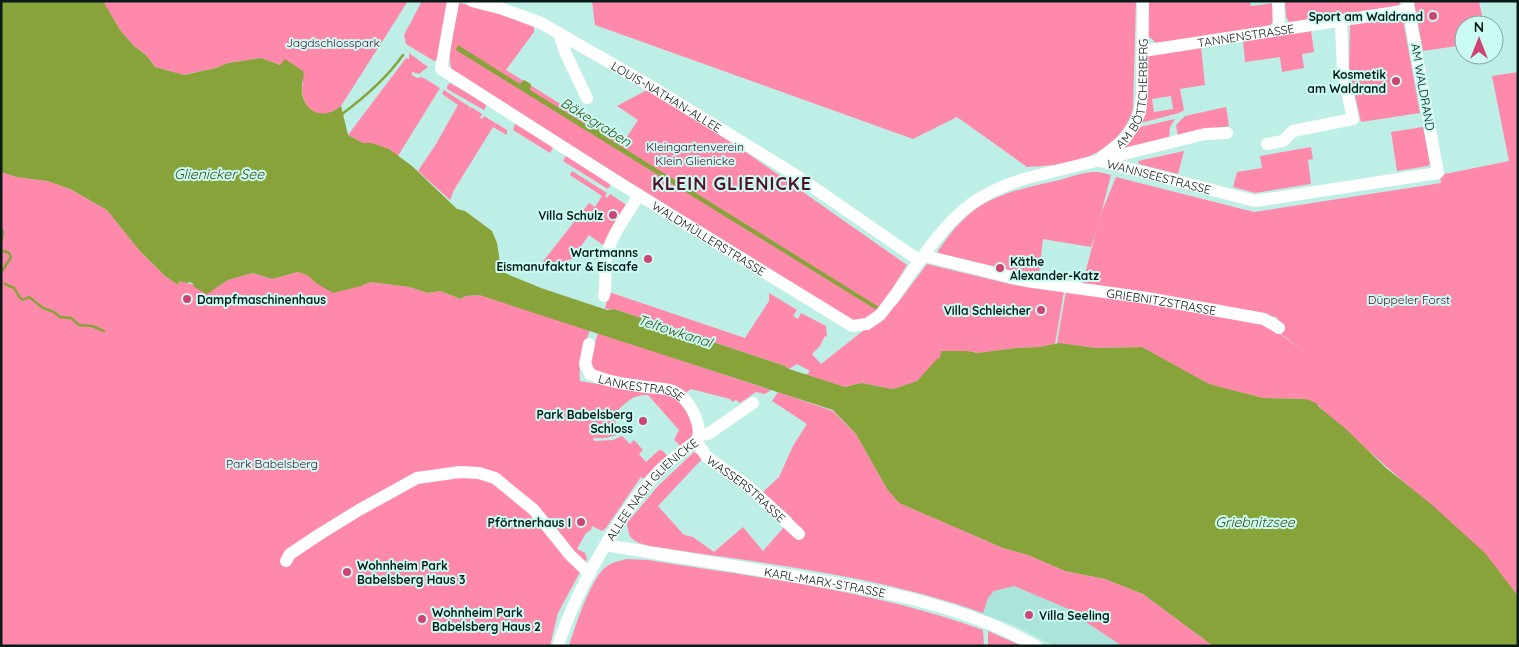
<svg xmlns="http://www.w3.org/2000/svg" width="1519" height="647" viewBox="0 0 1519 647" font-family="Quicksand,sans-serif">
  <rect width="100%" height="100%" fill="#beefe6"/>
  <!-- built -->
  <polygon fill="#aae4da" points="982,566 1129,634 1122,646 1055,646 1016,626 964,607"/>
  <!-- green -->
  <g fill="#fe89ab" fill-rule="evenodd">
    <path d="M102,1H408L341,106C336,109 331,113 326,114C308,116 299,96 303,82L280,65L261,58L228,63L216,68L183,75L155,67L146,55L134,46L120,30Z"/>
    <polygon points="422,1 448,1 437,60 434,61 406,44 404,35"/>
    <path d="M592,1H1136L1133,108C1128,132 1104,152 1082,159C1064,165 1045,166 1027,167L957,117L913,139L595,25Z"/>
    <polygon points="1148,1 1254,1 1250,3 1251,6 1273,3 1273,22 1268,27 1156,43 1147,35"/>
    <polygon points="1285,1 1399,1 1400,4 1396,7 1289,22 1286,17"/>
    <polygon points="1414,1 1479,1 1484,25 1464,25 1464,45 1423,51"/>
    <path d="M459,3C479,7 519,13 534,27V32L506,70L623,143L638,120L617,106L647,90L713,129L907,265L883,304L866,320L855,322L677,212L452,70C445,55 457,21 459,3Z"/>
    <polygon points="1399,17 1403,20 1420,113 1361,122 1349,68 1350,24"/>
    <polygon points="1311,30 1314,52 1302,54 1304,68 1282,72 1280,57 1245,62 1243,40"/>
    <path d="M1201,46L1205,85L1180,89L1184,110L1179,113L1141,123L1148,56ZM1171,96L1173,109L1154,112L1152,99Z"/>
    <polygon points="409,53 428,67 419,74 412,72 412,75 417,78 422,77 440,88 398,156 389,149 372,143 363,143 348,135 406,58 409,59"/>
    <path d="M1518,72V596L1484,553L1319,407L1322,403L1319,406L1306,399L1263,398L1208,384L1142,347L1096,348L1057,343L1066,291L1263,322L1308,354L1281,334L1282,324L1276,317L1116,288L1082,285L1096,232L1091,247L1043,239L1039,275L1022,273L938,253V251C972,200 998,194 1055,181C1067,178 1085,171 1096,172C1101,172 1107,174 1111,175L1097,229L1102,211L1116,177L1254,212L1441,183L1440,175L1509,161L1492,76Z"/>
    <polygon points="450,83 487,104 484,110 447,89 447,86"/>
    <polygon points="444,90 470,107 469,111 471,107 482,114 480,118 482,119 484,116 507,130 507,135 493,127 454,190 450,200 418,171 436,144 458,105 442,94"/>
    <polygon points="1226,107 1229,126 1178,137 1176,125 1185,116"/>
    <polygon points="1175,119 1170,127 1169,139 1122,148 1140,127"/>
    <polygon points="515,124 554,146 550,153 513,130"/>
    <polygon points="1423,127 1430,164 1428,166 1397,171 1391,132"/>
    <polygon points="1311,147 1313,159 1308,160 1311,184 1255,193 1233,187 1237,172 1262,168 1260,156"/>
    <polygon points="1184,151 1178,174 1139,164 1138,161"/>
    <polygon points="567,154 612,182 608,189 563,161"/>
    <polygon points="572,171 607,193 605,196 607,198 610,194 628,206 603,245 589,235 572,259 537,269 589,203 595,207 602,196 570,175"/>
    <path d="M1,172L16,177L47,181L70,189L107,210L138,249L165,276L178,285L180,281L212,290L228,280L253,273L272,279L298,272L307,275L316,283L361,286L371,282L409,287L428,293L440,291L461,299L465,296L479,295L590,330C584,346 578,364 580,381L628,389L664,392L682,403L697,430L683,448L674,440L679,430L648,395C632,394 626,403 615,413L616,429L620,434L606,438H593L594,441L613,440L622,436L630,444L634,440L643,450L639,454L646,462L659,450L663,451L669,458L648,481L641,477L606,528L602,531L592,526L591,530L586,533L577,549L585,553L587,559L558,613L550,646H1Z"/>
    <polygon points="927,264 1014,285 1064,291 1055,344 1039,347 1016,348 977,353 968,351 940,358 937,360 917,381 893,389 861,383 845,387 806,375 810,371 797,364 789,369 785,366 614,309 605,309 609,292 745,338 769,301 769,293 797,310 793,316 798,319 801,313 826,326 827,337 825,336 820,346 812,354 821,364 897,304"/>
    <polygon points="598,333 771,390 765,394 756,392 740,403 736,400 732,402 730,399 691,389 684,394 619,380 593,371 590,358"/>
    <path d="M778,392L833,411L856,434L887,489L899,503L1003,548L1028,555L1065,571L1105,579L1143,594L1213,646H1122L1077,616L1078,613L1014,586L994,591L988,598L983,613C876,575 761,563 649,546C632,541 629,540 627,523L658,486L694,452L703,458L658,506L684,535L693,537L714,552L743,527L763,551L792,518L763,492L779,477L793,446L807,424L772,401Z"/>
    <path d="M626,559L648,560C761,578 876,591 983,630L984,646H569C575,627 591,577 607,566C613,562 620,561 626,559Z"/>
    <polygon points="988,631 1022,646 988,646"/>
  </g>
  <!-- water -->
  <g fill="#87a33a">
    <path d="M1,1H103L120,30L134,46L146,55L155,67L184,75L216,68L228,63L261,58L280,65L285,59L303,71C305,77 302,79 302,86C300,100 311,117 327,113C332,112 337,109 341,106L348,135L363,143H372L389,149L412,166L457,209L465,211L492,231L497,243L500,262L502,268L507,274L541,288L607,310L614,309L785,366L789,369L845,387L861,383L893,389L917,381L937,359L940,358L941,351H968L977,353L1016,348L1039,347L1059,343L1096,348L1142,347L1209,384L1263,398L1306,399L1316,403L1319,407L1347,430L1386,468L1431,504L1485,553L1518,596V646H1213L1143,594L1105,579L1065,571L1028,555L1003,548L899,503L887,489L856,434L833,410L479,295L465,296L461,299L440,291L428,293L409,287L371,282L361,286L333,293L316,283L307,275L298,272L272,279L253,273L228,280L207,294L194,287L193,284L190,282L186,283L180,281L178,285L165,276L138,249L107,210L70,189L47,181L16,177L1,172Z"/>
    <polygon points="458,45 520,84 524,80 531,84 530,90 590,127 595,124 605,130 606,137 879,307 875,309 456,50"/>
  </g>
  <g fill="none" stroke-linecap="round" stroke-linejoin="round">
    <!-- stream -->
    <g stroke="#87a33a" stroke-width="2.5">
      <path d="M342,114C365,97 386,79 403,55"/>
      <polyline points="1,228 3,232 1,243"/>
      <polyline points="1,250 9,253 11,257 3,270"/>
      <polyline points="5,284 14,288 20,298 23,300 29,297 43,308 54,312 60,317 71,318 79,325 92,326 104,331"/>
    </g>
    <!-- minor -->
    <g stroke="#fff" stroke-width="12">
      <path id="s1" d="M453,1L441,69L616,181L852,326L867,324L880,315C909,279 934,232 971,204C988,192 1007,184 1027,178L1205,134L1227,133"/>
      <path id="s2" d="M472,1L503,9L541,23L654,88L794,174L920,261"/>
      <polyline points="1278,1 1279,30"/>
      <polyline points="559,34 566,54 587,98"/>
      <path id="s3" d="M1143,51L1409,10"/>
      <polyline points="1267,144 1283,141 1293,131 1353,119 1343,73 1341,21"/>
      <path id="s4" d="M1103,156L1124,140L1135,124L1140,112L1142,95L1143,1"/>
      <path id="s5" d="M1100,161L1255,201L1438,173L1407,1"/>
      <path id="s6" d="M925,256L1026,281L1147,298L1264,319L1279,328"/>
      <path d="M604,296C607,284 604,270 606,257C611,235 627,215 639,195"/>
      <path id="s7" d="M589,344L585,364L590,374C608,382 627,384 646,387C655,388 665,388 673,391C689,398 699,419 699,435"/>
      <path id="s8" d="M696,441L707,457L749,487L799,534"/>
      <path id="s9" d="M606,545C669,556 731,565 793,576C877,590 961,604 1036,646"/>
      <polyline points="286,561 290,554 320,534 359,510 417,478 460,472 479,473 495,478 534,510 570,555 590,574"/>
      <path id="s10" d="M558,646C575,592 621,510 660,470C671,459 684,450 696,441L699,435L708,434L753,403"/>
    </g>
  </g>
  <!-- markers -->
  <g fill="#d04475" stroke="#cbfcf3" stroke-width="2">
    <circle cx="1433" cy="16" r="5"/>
    <circle cx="1396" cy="81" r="5"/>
    <circle cx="613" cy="215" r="5"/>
    <circle cx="648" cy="259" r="5"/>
    <circle cx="1000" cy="268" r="5"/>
    <circle cx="187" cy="299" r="5"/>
    <circle cx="1041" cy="310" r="5"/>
    <circle cx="643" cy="421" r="5"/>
    <circle cx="581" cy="522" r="5"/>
    <circle cx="347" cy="572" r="5"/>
    <circle cx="1029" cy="615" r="5"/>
    <circle cx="422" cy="619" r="5"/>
  </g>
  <g text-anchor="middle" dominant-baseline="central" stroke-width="4" stroke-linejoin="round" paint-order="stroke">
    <!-- poi labels -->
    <g font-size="12" font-weight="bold" fill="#081b19" stroke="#cbfcf3" text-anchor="end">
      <text x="1423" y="16">Sport am Waldrand</text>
      <text x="1386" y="74">Kosmetik<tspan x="1386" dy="14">am Waldrand</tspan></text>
      <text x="603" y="215">Villa Schulz</text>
      <text x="638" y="252">Wartmanns<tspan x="638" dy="14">Eismanufaktur &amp; Eiscafe</tspan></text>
      <text x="1010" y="261" text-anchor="start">Käthe<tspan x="1010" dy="14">Alexander-Katz</tspan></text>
      <text x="197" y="299" text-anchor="start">Dampfmaschinenhaus</text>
      <text x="1031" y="310">Villa Schleicher</text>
      <text x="633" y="414">Park Babelsberg<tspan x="633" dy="14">Schloss</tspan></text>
      <text x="571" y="522">Pförtnerhaus I</text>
      <text x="357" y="565" text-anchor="start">Wohnheim Park<tspan x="357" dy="14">Babelsberg Haus 3</tspan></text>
      <text x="432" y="612" text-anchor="start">Wohnheim Park<tspan x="432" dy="14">Babelsberg Haus 2</tspan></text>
      <text x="1039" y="615" text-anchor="start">Villa Seeling</text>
    </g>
    <!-- street labels -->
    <g font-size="12" fill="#081b19" stroke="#cbfcf3">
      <text stroke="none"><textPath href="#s3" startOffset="104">TANNENSTRASSE</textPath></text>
      <text transform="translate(1423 87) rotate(80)">AM WALDRAND</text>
      <text stroke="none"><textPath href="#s4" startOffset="75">AM BÖTTCHERBERG</textPath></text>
      <text stroke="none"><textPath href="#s2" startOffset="218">LOUIS-NATHAN-ALLEE</textPath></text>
      <text stroke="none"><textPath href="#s5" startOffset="61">WANNSEESTRASSE</textPath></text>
      <text stroke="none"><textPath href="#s1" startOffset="386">WALDMÜLLERSTRASSE</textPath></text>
      <text stroke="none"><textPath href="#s6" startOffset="241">GRIEBNITZSTRASSE</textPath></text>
      <text stroke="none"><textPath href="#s7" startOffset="85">LANKESTRASSE</textPath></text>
      <text stroke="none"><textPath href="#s8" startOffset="70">WASSERSTRASSE</textPath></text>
      <text stroke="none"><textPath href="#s10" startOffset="185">ALLEE NACH GLIENICKE</textPath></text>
      <text stroke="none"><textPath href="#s9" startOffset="222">KARL-MARX-STRASSE</textPath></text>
    </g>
    <!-- park labels -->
    <g font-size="12" fill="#5a0329" stroke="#cbfcf3">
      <text x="333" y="42">Jagdschlosspark</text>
      <text x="695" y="146">Kleingartenverein<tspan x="695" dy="14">Klein Glienicke</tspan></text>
      <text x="1409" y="299">Düppeler Forst</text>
      <text x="272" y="463">Park Babelsberg</text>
    </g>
    <!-- water labels -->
    <g font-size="14" font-style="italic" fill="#3d4c15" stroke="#cbfcf3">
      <text transform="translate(596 122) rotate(32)">Bäkegraben</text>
      <text x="219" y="174">Glienicker See</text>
      <text transform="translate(675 331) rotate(18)">Teltowkanal</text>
      <text x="1255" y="522">Griebnitzsee</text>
    </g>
    <!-- district labels -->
    <g font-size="18" font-weight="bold" letter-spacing="1" fill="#54112a" stroke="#cbfcf3">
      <text x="732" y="183">KLEIN GLIENICKE</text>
    </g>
  </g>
  <!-- border -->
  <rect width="1519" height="647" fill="none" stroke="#081b19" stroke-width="5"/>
  <!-- north arrow -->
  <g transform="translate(1479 40)"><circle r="24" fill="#cbfcf3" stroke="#7da29c"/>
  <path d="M0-4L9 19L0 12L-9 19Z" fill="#d04475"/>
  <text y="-8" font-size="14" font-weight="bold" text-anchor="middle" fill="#081b19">N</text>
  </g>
</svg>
